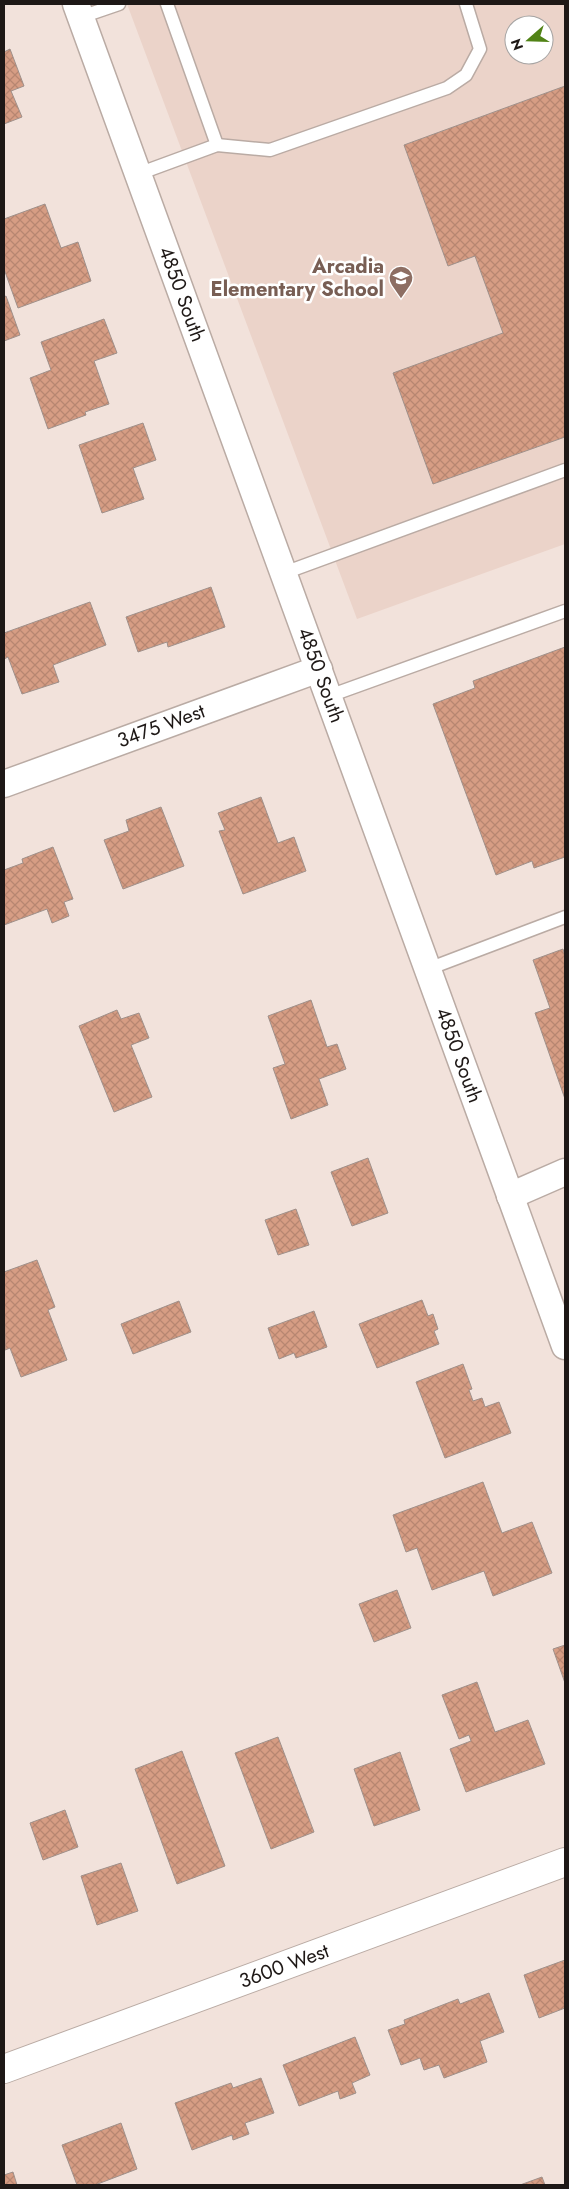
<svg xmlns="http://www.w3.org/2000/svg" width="569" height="2189" viewBox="0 0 569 2189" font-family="Jost,sans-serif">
  <defs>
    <pattern id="building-cross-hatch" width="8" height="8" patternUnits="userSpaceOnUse" patternTransform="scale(1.25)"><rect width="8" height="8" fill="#d69d84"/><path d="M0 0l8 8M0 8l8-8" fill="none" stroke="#b78671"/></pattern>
  </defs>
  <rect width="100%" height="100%" fill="#f2e2db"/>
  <!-- built -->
  <path fill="#ebd3c9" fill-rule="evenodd" d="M127,4H565V544L357,619ZM514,25H544V55H514Z"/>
  <!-- building -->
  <g fill="url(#building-cross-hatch)" stroke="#9f908a">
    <polygon points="10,49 24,86 11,91 22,117 4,124 4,52"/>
    <polygon points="565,86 565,437 433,484 393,373 503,333 475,256 448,266 404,145"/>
    <polygon points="45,204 61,248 78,242 91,281 18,308 4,269 4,219"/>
    <polygon points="6,296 20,335 4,341 4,297"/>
    <polygon points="104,319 117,353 94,361 109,404 85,412 86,415 48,429 30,378 51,370 41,342"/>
    <polygon points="143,423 156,460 133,468 144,499 102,513 79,445"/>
    <polygon points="211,587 225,627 168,647 167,642 138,652 126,617"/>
    <polygon points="90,602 106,645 53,665 59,682 22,694 8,657 4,659 4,633"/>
    <polygon points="565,647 565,857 534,868 532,861 496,875 433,704 475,688 473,681"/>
    <polygon points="261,797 278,843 294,837 306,871 243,894 219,831 225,830 218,813"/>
    <polygon points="161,807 184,866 123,889 104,840 129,831 126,820"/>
    <polygon points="53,847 73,899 64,902 69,916 52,923 47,909 4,925 4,870 23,863 22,859"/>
    <polygon points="563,949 565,956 565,1099 535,1013 550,1008 533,960"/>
    <polygon points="311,1000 327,1047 337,1044 346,1069 319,1079 328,1105 291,1119 273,1068 285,1064 268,1016"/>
    <polygon points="117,1010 121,1019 139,1013 149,1038 131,1045 152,1097 114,1112 79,1026"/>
    <polygon points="368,1158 388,1213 352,1226 331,1172"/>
    <polygon points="296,1209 309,1245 278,1255 265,1220"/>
    <polygon points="37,1260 55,1307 48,1310 67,1360 21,1377 10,1348 5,1350 4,1272"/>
    <polygon points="422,1300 428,1316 433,1314 438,1329 434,1331 439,1344 377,1368 359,1324"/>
    <polygon points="179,1301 191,1332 133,1354 121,1324"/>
    <polygon points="314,1311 327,1347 296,1358 294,1353 279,1359 268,1328"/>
    <polygon points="463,1364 472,1389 469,1390 473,1401 482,1398 485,1407 499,1402 511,1433 445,1458 416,1382"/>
    <polygon points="483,1482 502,1533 532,1522 552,1573 493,1596 484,1571 432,1590 417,1548 406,1552 393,1515"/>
    <polygon points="397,1590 411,1628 374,1642 359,1604"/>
    <polygon points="565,1645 565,1683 553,1649"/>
    <polygon points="477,1682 495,1732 528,1720 545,1764 466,1792 450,1749 471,1741 469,1735 459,1739 442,1695"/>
    <polygon points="278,1737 314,1832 271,1849 235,1753"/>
    <polygon points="182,1751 225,1866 177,1884 135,1769"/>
    <polygon points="400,1752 420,1810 374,1826 354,1769"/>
    <polygon points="65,1810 78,1847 43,1860 30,1823"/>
    <polygon points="121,1863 138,1911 97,1925 81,1876"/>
    <polygon points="565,1960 565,2008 539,2018 524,1975"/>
    <polygon points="489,1993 504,2032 480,2041 487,2062 444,2078 439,2065 424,2070 420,2058 401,2065 388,2030 405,2024 404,2020 458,1999 460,2004"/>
    <polygon points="355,2037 370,2075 352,2083 356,2093 340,2099 338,2091 299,2106 283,2065"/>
    <polygon points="261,2078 274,2113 245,2123 249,2134 233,2140 232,2135 192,2150 175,2103 231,2083 233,2088"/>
    <polygon points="121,2123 137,2169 95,2185 77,2185 62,2145"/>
    <polygon points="13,2172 17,2185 4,2185 4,2175"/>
    <polygon points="542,2177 545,2185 520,2185"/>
  </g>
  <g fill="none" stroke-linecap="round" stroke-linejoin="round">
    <defs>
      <g id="service">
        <polyline points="167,4 217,145"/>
        <polyline points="81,17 119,4"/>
        <polyline points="138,174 217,145 270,150 447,88 466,75 480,49 466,4"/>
        <polyline points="284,573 565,470"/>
        <polyline points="329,696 565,611"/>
        <polyline points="428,969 565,917"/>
      </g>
      <g id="minor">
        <polyline points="76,4 565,1346"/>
        <polyline points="4,784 319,669"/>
        <polyline points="510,1196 565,1172"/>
      </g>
      <polyline id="tertiary" points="4,2069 565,1862"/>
    </defs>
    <!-- service casing -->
    <use href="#service" stroke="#baaba4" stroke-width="15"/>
    <!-- minor casing -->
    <use href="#minor" stroke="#baaba4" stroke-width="29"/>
    <!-- tertiary casing -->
    <use href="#tertiary" stroke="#baaba4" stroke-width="30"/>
    <!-- service -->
    <use href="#service" stroke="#fff" stroke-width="12"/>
    <!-- minor -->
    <use href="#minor" stroke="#fff" stroke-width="26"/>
    <!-- tertiary -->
    <use href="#tertiary" stroke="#fff" stroke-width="28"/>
  </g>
  <!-- icons -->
  <defs>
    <symbol id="school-pin" viewBox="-11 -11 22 30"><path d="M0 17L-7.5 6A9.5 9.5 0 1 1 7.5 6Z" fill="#8d6e63" stroke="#fff"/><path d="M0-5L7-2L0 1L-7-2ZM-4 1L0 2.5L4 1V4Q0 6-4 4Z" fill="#fff"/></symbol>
  </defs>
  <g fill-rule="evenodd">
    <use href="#school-pin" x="387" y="264" width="28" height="38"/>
  </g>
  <g text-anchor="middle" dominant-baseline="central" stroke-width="5" stroke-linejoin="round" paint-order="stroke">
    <!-- education labels -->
    <g font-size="20" font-weight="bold" fill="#785e54" stroke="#fff" text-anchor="end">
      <text x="384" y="266">Arcadia<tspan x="384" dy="23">Elementary School</tspan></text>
    </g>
    <!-- street labels -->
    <g font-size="20" fill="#1e1816" stroke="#fff">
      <text transform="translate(182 294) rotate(70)">4850 South</text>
      <text transform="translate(321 675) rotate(70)">4850 South</text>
      <text transform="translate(161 726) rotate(-20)">3475 West</text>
      <text transform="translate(459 1055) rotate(70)">4850 South</text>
      <text transform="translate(284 1966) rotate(-20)">3600 West</text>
    </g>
  </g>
  <!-- border -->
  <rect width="569" height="2189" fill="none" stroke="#1e1816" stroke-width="10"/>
  <!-- north arrow -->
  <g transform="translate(529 40) rotate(250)"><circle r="24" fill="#ffffff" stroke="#a5a3a2"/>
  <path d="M0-4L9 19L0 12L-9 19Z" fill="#518316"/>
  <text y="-8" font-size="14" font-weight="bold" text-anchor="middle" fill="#1e1816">N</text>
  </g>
</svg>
